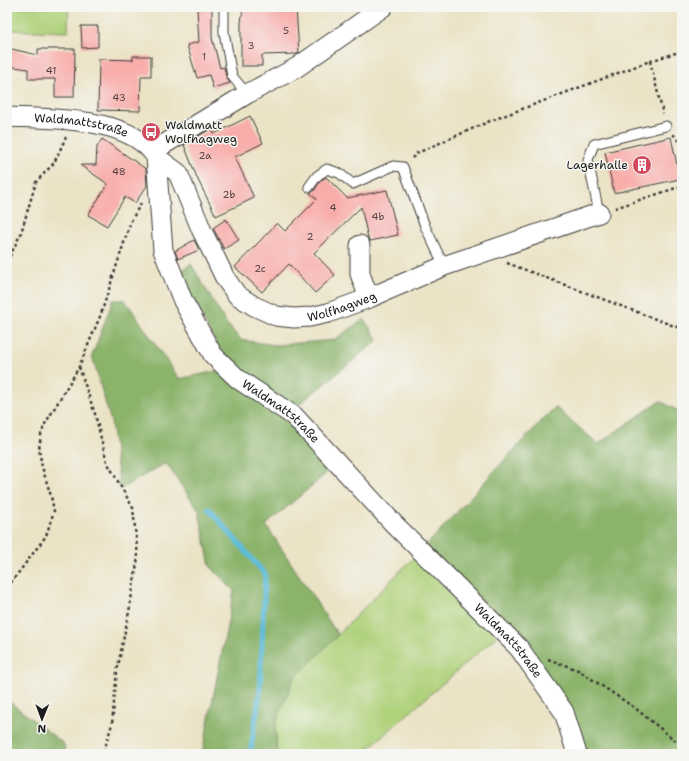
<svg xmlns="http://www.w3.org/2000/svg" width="689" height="761" viewBox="0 0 689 761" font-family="'Shantell Sans',sans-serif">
  <rect width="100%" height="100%" fill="#f6f6f2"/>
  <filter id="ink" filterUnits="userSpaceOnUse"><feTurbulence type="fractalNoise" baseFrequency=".025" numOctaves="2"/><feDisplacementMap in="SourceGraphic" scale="8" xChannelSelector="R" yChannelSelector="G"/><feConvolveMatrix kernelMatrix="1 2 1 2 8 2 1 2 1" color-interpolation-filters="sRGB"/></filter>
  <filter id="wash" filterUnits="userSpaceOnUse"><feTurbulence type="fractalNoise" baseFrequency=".012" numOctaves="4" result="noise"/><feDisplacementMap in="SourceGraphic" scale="16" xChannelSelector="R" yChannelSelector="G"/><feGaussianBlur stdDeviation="0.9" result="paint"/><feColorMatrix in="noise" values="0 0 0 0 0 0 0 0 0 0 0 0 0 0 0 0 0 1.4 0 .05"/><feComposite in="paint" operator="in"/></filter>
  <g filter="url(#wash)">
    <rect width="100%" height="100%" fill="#ebe3c6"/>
    <!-- green -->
    <g fill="#afd17a" stroke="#66764b">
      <polygon points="7,7 69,7 68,32 7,30"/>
      <polygon points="415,556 497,636 362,754 277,754 275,725 293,680"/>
    </g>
    <!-- forest -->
    <g fill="#8bb36a" stroke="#546843">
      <polygon points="191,264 226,323 241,340 275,345 334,340 364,319 378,340 297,406 259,386 224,357 178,273"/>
      <polygon points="113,300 125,300 179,379 217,371 286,421 329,471 266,525 338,635 293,680 275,725 277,754 202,754 234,591 210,566 199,511 166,463 120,489 111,422 92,356"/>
      <polygon points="660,401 682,413 682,754 583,754 564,712 426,546 510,454 555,407 598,444"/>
      <polygon points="7,700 64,744 66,754 7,754"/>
    </g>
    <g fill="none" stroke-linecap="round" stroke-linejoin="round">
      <!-- stream -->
      <polyline stroke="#5cbcda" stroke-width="5" points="209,509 265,574 260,692 250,754"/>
    </g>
    <g id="blocks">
      <!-- building -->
      <g fill="#f8adab">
        <polygon points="243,7 296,7 299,53 297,54 262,55 262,66 241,66 241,23"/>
        <polygon points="212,8 212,38 220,68 224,67 226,77 230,83 213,88 209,75 197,78 187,45 199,42 197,9"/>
        <polygon points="81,26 98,26 98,47 82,48"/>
        <polygon points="7,48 38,55 38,49 75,49 74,97 55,97 55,79 28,79 28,69 7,66"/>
        <polygon points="133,56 151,56 151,76 141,76 140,111 98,110 99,59 133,60"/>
        <polygon points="250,116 263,143 235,157 254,198 216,216 198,180 184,145 205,132 212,129 214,134"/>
        <polygon points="671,137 680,179 614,193 605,152"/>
        <polygon points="102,139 146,169 147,186 135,203 125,197 107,226 88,215 108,184 80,165 96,165 97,147"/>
        <polygon points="326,177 347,198 387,190 398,235 370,241 368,238 361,207 314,253 335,275 315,293 289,264 262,292 235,267 277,223 285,231 317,199 310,193 314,191 321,180"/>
        <polygon points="226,219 239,240 224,249 213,228"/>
        <polygon points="194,240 199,250 178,259 175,251"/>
      </g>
    </g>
  </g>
  <g filter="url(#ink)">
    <use href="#blocks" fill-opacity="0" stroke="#3b3a36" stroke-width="1"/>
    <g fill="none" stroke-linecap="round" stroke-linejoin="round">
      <defs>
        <g id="service">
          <polyline points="224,7 224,32 232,76 247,94"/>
          <polyline points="309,187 317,176 327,169 339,173 353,184 393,166 403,167 425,226 444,266"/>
          <polyline points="599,213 588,160 594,144 666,126"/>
        </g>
        <g id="minor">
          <path id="s1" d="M7,117C51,119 130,116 156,157L163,250L183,301L213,355L238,379L294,416L394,524L519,648L564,712L577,754"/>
          <polyline points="153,151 247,94 296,68 383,7"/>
          <path id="s2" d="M156,157L178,173L202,231L214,255L225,278L237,295L254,306L276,316L294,318L310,317L328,313L369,298L444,266L599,213"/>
          <polyline points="360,245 360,274 369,298"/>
        </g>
      </defs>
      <!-- service casing -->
      <use href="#service" stroke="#3b3a36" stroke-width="11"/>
      <!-- minor casing -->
      <use href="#minor" stroke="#3b3a36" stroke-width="21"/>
      <!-- path -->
      <g stroke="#3b3a36" stroke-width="2.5" stroke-dasharray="3 3" stroke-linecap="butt">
        <polyline points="650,61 663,114"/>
        <polyline points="673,134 682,145"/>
        <polyline points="412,158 417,153 490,121 650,61 682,51"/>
        <polyline points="615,208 682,186"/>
        <polyline points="7,262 21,233 36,182 54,163 66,137"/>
        <polyline points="507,263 682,329"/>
        <polyline points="79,367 95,414 107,462 133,508 138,557 129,612 117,671 112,724 103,754"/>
        <polyline points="7,588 46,536 54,511 51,496 42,467 39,449 41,435 45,424 79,367 101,314 131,221 141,203"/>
        <polyline points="548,659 578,670 635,708 682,746"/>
      </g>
      <!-- service -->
      <use href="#service" stroke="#fff" stroke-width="9"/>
      <!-- minor -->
      <use href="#minor" stroke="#fff" stroke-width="19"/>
    </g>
  </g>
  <!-- icons -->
  <defs>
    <symbol id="bus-disc" viewBox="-11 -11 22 22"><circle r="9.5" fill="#d1495b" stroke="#f6f6f2"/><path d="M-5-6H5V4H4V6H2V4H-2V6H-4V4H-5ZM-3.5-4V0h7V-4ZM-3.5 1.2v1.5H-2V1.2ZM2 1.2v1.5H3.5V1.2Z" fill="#fff"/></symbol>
    <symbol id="building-disc" viewBox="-11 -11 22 22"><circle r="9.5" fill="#d1495b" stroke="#f6f6f2"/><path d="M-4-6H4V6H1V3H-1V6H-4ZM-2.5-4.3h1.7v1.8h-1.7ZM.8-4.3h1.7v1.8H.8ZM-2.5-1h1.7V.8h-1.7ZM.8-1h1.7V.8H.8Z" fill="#fff"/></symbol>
  </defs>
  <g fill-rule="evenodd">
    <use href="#bus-disc" x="140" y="121" width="22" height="22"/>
    <use href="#building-disc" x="631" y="154" width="22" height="22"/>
  </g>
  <g text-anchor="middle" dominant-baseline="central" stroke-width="3" stroke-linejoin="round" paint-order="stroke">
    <!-- number labels -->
    <g font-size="10" fill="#534040">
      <text x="286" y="30">5</text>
      <text x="251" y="45">3</text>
      <text x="204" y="56">1</text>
      <text x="51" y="70">41</text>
      <text x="119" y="97">43</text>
      <text x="205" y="155">2a</text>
      <text x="119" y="171">48</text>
      <text x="229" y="194">2b</text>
      <text x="333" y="207">4</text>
      <text x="378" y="216">4b</text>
      <text x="310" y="236">2</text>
      <text x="260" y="268">2c</text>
    </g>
    <!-- poi labels -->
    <g font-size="12" fill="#1c1c1c" stroke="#f6f6f2" text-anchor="start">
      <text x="165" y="125">Waldmatt<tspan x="165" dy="14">Wolfhagweg</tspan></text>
      <text x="628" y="165" text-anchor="end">Lagerhalle</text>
    </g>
    <!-- street labels -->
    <g font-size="12" fill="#1c1c1c" stroke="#f6f6f2">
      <text stroke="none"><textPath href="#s1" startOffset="75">Waldmattstraße</textPath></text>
      <text stroke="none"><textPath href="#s2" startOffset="275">Wolfhagweg</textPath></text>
      <text stroke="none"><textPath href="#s1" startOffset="458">Waldmattstraße</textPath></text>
      <text stroke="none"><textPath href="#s1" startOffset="782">Waldmattstraße</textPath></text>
    </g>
  </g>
  <!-- margin -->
  <rect width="689" height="761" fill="none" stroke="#f6f6f2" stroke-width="24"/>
  <!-- north arrow -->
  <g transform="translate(42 719) rotate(181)" stroke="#f6f6f2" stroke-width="3" paint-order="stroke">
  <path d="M0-3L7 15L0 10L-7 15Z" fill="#1c1c1c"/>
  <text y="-6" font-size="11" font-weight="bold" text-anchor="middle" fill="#1c1c1c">N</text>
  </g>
</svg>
